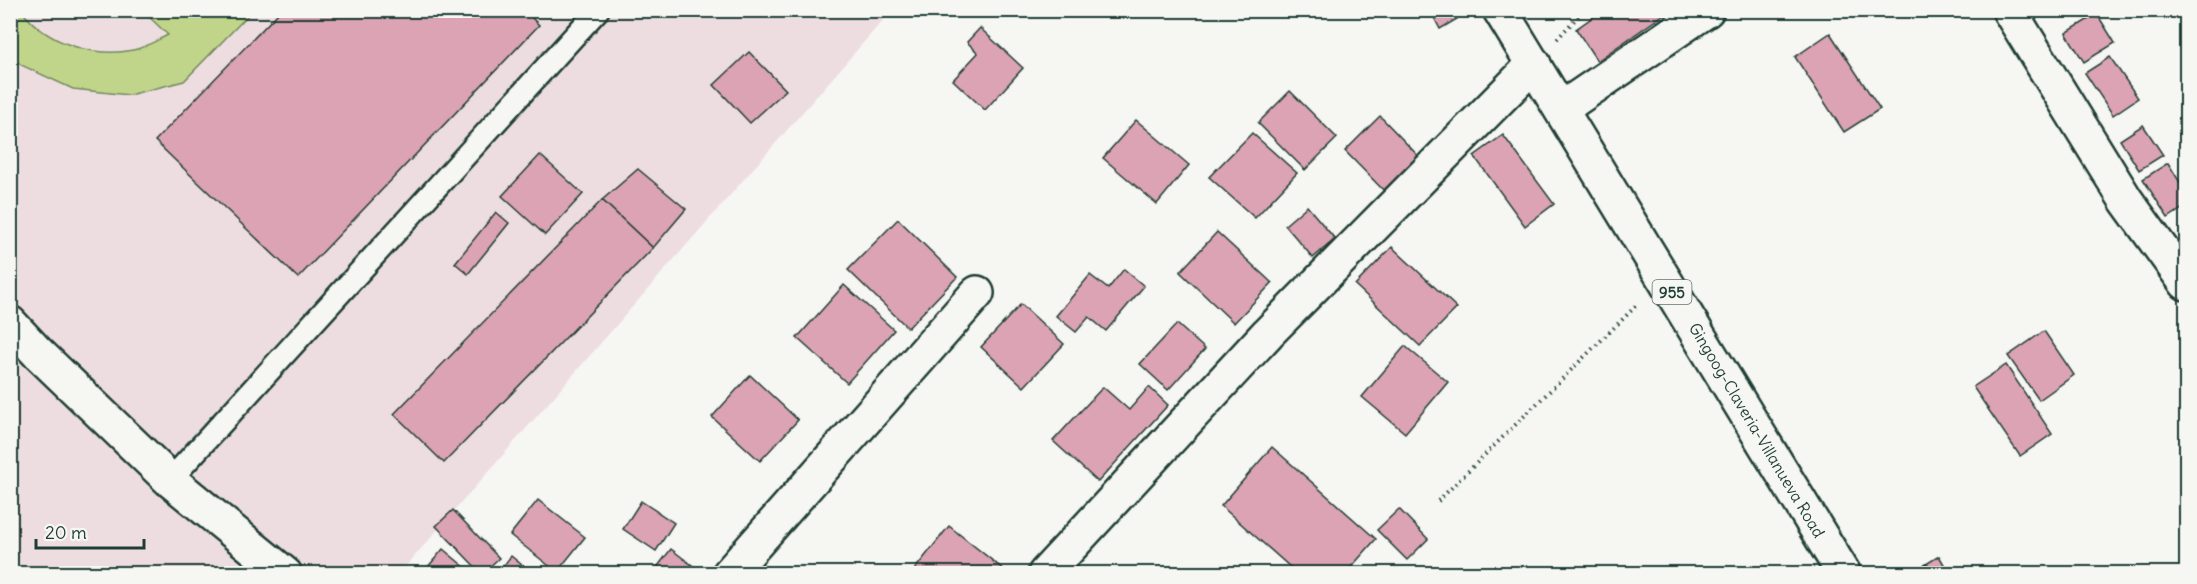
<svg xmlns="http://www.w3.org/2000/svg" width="2197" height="584" viewBox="0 0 2197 584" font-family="Delius,sans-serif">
  <rect width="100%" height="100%" fill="#f6f6f2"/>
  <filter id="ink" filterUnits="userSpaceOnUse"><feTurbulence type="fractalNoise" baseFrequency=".0167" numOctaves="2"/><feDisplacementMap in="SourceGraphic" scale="12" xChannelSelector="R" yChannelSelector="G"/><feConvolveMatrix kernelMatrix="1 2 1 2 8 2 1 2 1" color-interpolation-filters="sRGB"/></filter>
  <g filter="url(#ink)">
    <!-- built -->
    <polygon fill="#eedde0" points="10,11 891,11 399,574 11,573"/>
    <!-- green -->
    <path fill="#c1d58a" stroke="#70895f" stroke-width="1.5" d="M10,11H22C46,43 93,58 133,50C144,48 157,40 168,35L143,11H252L184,81L129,95L73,89L21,65L11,55Z"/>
    <!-- building -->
    <g fill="#dca3b5" stroke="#1f3d34" stroke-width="1.5">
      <polygon points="281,10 524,10 539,25 298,278 155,141"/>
      <polygon points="1430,10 1453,10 1457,19 1440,29"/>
      <polygon points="1603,10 1670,10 1597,61 1576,29"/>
      <polygon points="2097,14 2115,43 2084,62 2066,33"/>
      <polygon points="980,28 1023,68 985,110 953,80 978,53 967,42"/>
      <polygon points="1830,33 1880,109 1844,132 1795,57"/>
      <polygon points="749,52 786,90 750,123 714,85"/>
      <polygon points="2110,57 2138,98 2113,115 2085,73"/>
      <polygon points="1290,91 1337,138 1305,170 1258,123"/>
      <polygon points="1380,116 1426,164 1391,198 1345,151"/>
      <polygon points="1136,120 1189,165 1157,204 1103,158"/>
      <polygon points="2143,125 2163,155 2139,170 2120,140"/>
      <polygon points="1252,133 1297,173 1255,218 1209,177"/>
      <polygon points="1503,135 1554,204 1525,226 1474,156"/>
      <polygon points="540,155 583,194 545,235 502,196"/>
      <polygon points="2168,163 2186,192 2186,206 2168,218 2143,179"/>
      <polygon points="638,169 686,209 653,248 602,200"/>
      <polygon points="602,200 653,248 444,463 394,414"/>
      <polygon points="1307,206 1335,239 1313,258 1285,225"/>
      <polygon points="496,212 509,223 468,274 455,263"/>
      <polygon points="898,219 957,277 908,328 848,270"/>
      <polygon points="1217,232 1272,283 1234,323 1180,272"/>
      <polygon points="1392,247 1457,308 1420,346 1355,285"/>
      <polygon points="1124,269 1144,286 1106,331 1089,317 1076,332 1056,316 1090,275 1108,289"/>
      <polygon points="844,285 894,330 847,383 797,338"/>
      <polygon points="1021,304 1064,344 1024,387 981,347"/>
      <polygon points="1177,324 1205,349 1168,390 1140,364"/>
      <polygon points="2044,331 2074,375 2039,400 2008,356"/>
      <polygon points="1405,346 1448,382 1405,433 1362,397"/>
      <polygon points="2006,365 2052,434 2020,456 1973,387"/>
      <polygon points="750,375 798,420 760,461 712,417"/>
      <polygon points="1103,387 1129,410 1149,387 1168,405 1098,482 1053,441"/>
      <polygon points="1272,447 1376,539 1345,574 1298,574 1221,506"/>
      <polygon points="538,500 585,537 557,572 510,535"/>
      <polygon points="641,501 674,523 656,551 623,529"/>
      <polygon points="1399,509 1428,539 1407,560 1377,530"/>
      <polygon points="453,510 499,558 482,574 436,526"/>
      <polygon points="949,526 1004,570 1001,574 911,574"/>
      <polygon points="443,549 473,574 422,574"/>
      <polygon points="671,549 697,569 694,574 652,574"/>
      <polygon points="511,556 533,574 497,574"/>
      <polygon points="1939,556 1950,574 1910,574"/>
    </g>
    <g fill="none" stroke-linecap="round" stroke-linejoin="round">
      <defs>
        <polyline id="lane" points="170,480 598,10"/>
        <g id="street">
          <polyline points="2009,10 2126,200 2186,283"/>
          <polyline points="1561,109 1707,10"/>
          <polyline points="10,323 37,352 170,480 285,574"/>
          <polyline points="729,574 977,293"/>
          <polyline points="1045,574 1268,333 1534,64"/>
        </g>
        <polyline id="primary" points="1500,10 1844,574"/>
      </defs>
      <!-- lane casing -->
      <use href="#lane" stroke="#1f3d34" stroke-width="26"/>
      <!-- street casing -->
      <use href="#street" stroke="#1f3d34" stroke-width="38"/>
      <!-- primary casing -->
      <use href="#primary" stroke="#1f3d34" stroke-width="38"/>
      <!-- path -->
      <g stroke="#1f3d34" stroke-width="4" stroke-dasharray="1.5 4.5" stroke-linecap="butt">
        <polyline points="1557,39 1584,10"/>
        <polyline points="1438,501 1638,304"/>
      </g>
      <!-- lane -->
      <use href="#lane" stroke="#f6f6f2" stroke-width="21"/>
      <!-- street -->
      <use href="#street" stroke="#f6f6f2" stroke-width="33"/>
      <!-- primary -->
      <use href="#primary" stroke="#f6f6f2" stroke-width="33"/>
    </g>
  </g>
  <g text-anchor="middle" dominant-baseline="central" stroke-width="4.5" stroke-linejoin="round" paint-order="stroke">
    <!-- shield labels -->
    <rect fill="#f6f6f2" stroke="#60746d" stroke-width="1.5" x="1652.5" y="280" width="39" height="24" rx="4.5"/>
    <g font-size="15" font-weight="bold" fill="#1f3d34">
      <text x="1672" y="292">955</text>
    </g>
    <!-- street labels -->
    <g font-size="16" fill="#1f3d34" stroke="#f6f6f2">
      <text transform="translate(1757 430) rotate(59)">Gingoog-Claveria-Villanueva Road</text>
    </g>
  </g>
  <!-- margin -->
  <rect width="2197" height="584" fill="none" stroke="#f6f6f2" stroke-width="36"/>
  <rect x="18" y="18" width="2161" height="548" fill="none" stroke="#1f3d34" stroke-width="2" filter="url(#ink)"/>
  <!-- scale -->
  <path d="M36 539v9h108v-9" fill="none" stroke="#1f3d34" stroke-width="3"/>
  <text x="45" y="539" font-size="18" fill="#1f3d34" stroke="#f6f6f2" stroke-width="4.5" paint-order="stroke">20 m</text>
</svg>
